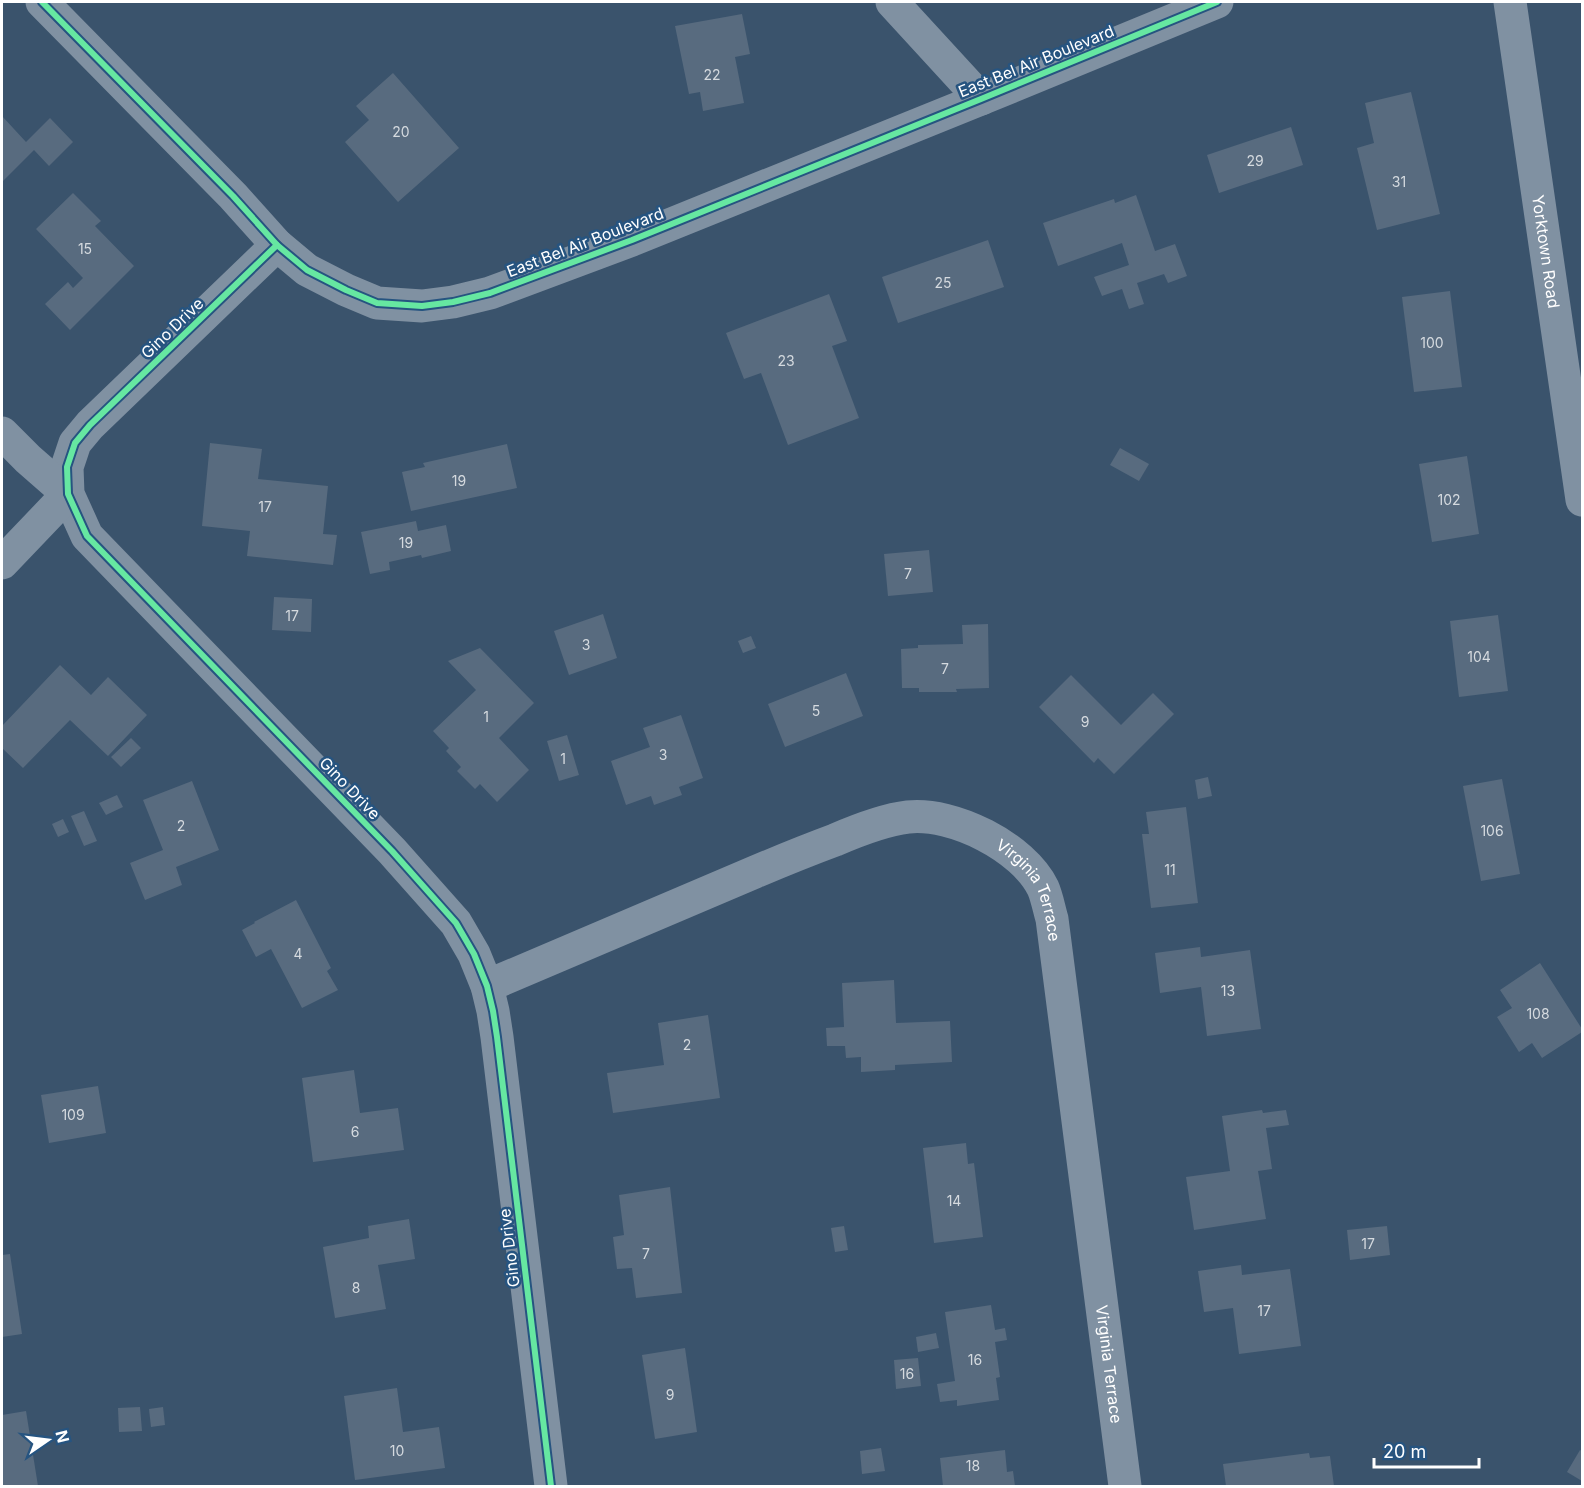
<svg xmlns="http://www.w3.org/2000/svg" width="1584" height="1488" viewBox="0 0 1584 1488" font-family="Inter,sans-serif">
  <rect width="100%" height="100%" fill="#3a536c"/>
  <!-- building -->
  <g fill="#586b7f">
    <polygon points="742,14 750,54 735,57 744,103 703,111 700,92 689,94 675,26"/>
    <polygon points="393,73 459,148 398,202 345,142 369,120 356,106"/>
    <polygon points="1411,92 1440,214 1377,230 1357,148 1374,143 1365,103"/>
    <polygon points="2,116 26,142 50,118 73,142 49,166 34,150 2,182"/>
    <polygon points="1291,127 1303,165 1219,193 1207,155"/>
    <polygon points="73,193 101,221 95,226 134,266 70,330 45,304 68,282 73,288 83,278 36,229"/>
    <polygon points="1136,195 1155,251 1175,244 1187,276 1168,283 1164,274 1137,283 1144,304 1129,309 1122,289 1102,296 1094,277 1129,265 1122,243 1058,266 1043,223 1114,199 1115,203"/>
    <polygon points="988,240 1004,287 898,323 882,277"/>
    <polygon points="1450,291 1462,387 1414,392 1402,297"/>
    <polygon points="829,294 847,341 832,346 859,418 788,445 761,373 744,379 726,333"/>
    <polygon points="210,443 262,449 258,479 328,486 323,534 337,535 333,565 247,556 250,531 202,526"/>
    <polygon points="507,444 517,488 411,511 402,472 425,467 423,463"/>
    <polygon points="1120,448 1149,464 1139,481 1110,465"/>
    <polygon points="1467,456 1479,534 1432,542 1419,464"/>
    <polygon points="416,521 418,531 446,525 451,551 422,558 421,555 389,562 390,570 370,574 361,532"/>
    <polygon points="929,550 933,592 888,596 884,554"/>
    <polygon points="274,597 312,599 311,632 272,630"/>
    <polygon points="603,614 617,658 569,675 554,631"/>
    <polygon points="1498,615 1508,691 1459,697 1450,621"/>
    <polygon points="988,624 989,688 956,689 957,692 919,692 919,688 902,688 901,649 918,648 918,645 963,644 962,625"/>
    <polygon points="751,636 756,648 743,653 738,641"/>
    <polygon points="480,648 534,703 499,738 529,770 497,802 480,784 475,789 457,771 461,767 446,751 449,748 433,731 476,690 448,661"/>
    <polygon points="60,665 91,695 108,677 147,715 108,756 70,720 23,768 2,748 2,726"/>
    <polygon points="846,673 863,716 785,747 768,704"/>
    <polygon points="1071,675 1121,725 1153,693 1174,714 1114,774 1098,758 1094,763 1039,707"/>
    <polygon points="681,715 703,778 679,787 682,795 654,805 651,796 626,805 611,761 650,747 643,728"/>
    <polygon points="567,735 579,775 559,781 547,741"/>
    <polygon points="131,738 141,748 121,767 111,757"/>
    <polygon points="1208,777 1212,796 1198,799 1195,780"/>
    <polygon points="1502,779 1520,874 1481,881 1463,786"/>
    <polygon points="192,781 219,850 176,867 182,885 145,900 130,863 163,850 143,800"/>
    <polygon points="117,795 123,807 106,815 99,803"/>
    <polygon points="1186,807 1198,903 1151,908 1142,834 1149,834 1146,812"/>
    <polygon points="84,811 97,841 84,846 71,816"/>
    <polygon points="63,819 69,832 58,837 52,824"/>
    <polygon points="296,900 331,968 327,971 338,990 302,1008 271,949 256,957 242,930 255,923 254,922"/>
    <polygon points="1200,947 1201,957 1250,950 1261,1029 1207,1036 1201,987 1160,993 1155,953"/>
    <polygon points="1540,963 1582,1029 1582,1032 1542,1058 1532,1043 1519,1052 1497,1017 1512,1008 1500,990"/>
    <polygon points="894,980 896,1023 950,1021 952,1062 895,1065 895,1070 861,1072 861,1057 846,1058 845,1046 827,1046 826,1028 844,1027 842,983"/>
    <polygon points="708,1015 720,1098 613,1113 607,1073 664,1065 658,1023"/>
    <polygon points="354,1070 360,1113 398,1108 404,1150 313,1162 302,1078"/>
    <polygon points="98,1086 106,1133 49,1143 41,1095"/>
    <polygon points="1262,1110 1263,1113 1286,1110 1289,1125 1266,1128 1272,1169 1258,1171 1266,1219 1194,1230 1186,1177 1230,1171 1222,1116"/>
    <polygon points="966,1143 968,1164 974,1163 983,1237 934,1243 923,1148"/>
    <polygon points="670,1187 682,1293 636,1298 632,1268 617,1269 613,1237 624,1235 619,1195"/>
    <polygon points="409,1219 415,1259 378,1265 386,1309 335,1318 323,1247 369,1238 368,1226"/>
    <polygon points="844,1226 848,1250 835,1252 831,1228"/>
    <polygon points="1387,1226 1390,1255 1350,1260 1347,1230"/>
    <polygon points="10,1254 22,1334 2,1337 2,1255"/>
    <polygon points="1241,1265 1242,1275 1290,1269 1301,1346 1239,1354 1233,1308 1204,1312 1198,1271"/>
    <polygon points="991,1305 995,1330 1005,1328 1007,1340 995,1342 1000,1377 996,1378 999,1400 957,1406 957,1400 940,1402 937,1384 955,1381 945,1312"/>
    <polygon points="936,1333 939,1348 918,1352 916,1337"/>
    <polygon points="685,1348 697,1432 655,1439 642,1355"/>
    <polygon points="918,1358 921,1386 896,1389 894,1360"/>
    <polygon points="397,1388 403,1432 439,1427 445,1468 355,1480 344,1396"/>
    <polygon points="140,1407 142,1431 119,1432 118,1408"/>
    <polygon points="163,1407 165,1425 151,1427 149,1409"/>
    <polygon points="26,1411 38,1486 2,1486 2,1415"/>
    <polygon points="881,1448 885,1471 862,1474 860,1451"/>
    <polygon points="1005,1450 1007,1472 1013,1471 1015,1486 968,1486 968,1485 943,1486 940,1458"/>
    <polygon points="1580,1450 1582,1451 1582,1481 1567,1472"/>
    <polygon points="1309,1453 1310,1458 1330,1456 1334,1486 1226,1486 1223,1464"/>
  </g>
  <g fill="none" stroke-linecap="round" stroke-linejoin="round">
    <!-- minor -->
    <g stroke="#8091a2" stroke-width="33">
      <polyline points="42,2 233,196 277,245 307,270 346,290 377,303 422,306 453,302 490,293 632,240 981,99 1217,2"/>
      <polyline points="892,2 981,99"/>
      <path id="s1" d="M1510,2L1582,500"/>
      <polyline points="277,245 90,425 75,443 67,467 68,494 87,536 392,851 456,923 474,954 487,986 493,1011 497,1037 551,1486"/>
      <polyline points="2,433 28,459 68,494 2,563"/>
      <path id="s2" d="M487,986C576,949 665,910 755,872C781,861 808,850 835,840C858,830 883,820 908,817C953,812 1023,847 1043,888C1047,897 1049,909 1052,919L1125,1486"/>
    </g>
    <defs>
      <g id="cycleway">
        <polyline points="42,2 233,196 277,245 307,270 346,290 377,303 422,306 453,302 490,293 632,240 981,99 1217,2"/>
        <polyline points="277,245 90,425 75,443 67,467 68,494 87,536 392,851 456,923 474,954 487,986 493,1011 497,1037 551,1486"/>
      </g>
    </defs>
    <!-- cycleway casing -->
    <use href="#cycleway" stroke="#265480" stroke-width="10"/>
    <!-- cycleway -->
    <use href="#cycleway" stroke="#66e7a1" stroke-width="6"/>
  </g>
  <g text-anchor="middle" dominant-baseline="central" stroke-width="5" stroke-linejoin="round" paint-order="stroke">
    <!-- number labels -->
    <g font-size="14" fill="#d5dadf">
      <text x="712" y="74">22</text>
      <text x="401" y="131">20</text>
      <text x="1255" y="160">29</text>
      <text x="1399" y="181">31</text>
      <text x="85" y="248">15</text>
      <text x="943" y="282">25</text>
      <text x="1432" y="342">100</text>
      <text x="786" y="360">23</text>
      <text x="459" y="480">19</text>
      <text x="1449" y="499">102</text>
      <text x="265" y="506">17</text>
      <text x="406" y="542">19</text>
      <text x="908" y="573">7</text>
      <text x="292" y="615">17</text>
      <text x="586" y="644">3</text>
      <text x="1479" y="656">104</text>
      <text x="945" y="668">7</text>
      <text x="816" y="710">5</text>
      <text x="486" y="716">1</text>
      <text x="1085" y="721">9</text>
      <text x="663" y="754">3</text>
      <text x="563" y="758">1</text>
      <text x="181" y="825">2</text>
      <text x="1492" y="830">106</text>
      <text x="1170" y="869">11</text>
      <text x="298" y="953">4</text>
      <text x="1228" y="990">13</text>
      <text x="1538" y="1013">108</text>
      <text x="687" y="1044">2</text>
      <text x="73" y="1114">109</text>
      <text x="355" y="1131">6</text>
      <text x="954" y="1200">14</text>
      <text x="1368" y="1243">17</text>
      <text x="646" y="1253">7</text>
      <text x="356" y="1287">8</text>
      <text x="1264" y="1310">17</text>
      <text x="975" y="1359">16</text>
      <text x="907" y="1373">16</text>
      <text x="670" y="1394">9</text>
      <text x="397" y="1450">10</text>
      <text x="973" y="1465">18</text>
    </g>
    <!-- street labels -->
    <g font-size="16" fill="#fff" stroke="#265480">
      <text transform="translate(1036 61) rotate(-22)">East Bel Air Boulevard</text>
      <text transform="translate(585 242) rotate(-21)">East Bel Air Boulevard</text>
      <text stroke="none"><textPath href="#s1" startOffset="252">Yorktown Road</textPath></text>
      <text transform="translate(172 328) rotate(-44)">Gino Drive</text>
      <text transform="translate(350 788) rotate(46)">Gino Drive</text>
      <text stroke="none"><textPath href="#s2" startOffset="609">Virginia Terrace</textPath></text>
      <text transform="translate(509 1248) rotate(-97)">Gino Drive</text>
      <text stroke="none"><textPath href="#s2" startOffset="1095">Virginia Terrace</textPath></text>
    </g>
  </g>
  <!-- border -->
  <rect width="1584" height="1488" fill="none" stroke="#ffffff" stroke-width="6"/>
  <!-- north arrow -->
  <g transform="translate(48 1440) rotate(76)" stroke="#265480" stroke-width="4.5" paint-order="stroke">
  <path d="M0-4.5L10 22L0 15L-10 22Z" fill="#ffffff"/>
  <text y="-9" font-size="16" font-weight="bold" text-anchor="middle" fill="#ffffff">N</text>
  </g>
  <!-- scale -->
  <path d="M1374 1458v9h105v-9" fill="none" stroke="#ffffff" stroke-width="3"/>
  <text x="1383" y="1458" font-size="18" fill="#ffffff" stroke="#265480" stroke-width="4.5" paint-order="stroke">20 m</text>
</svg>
